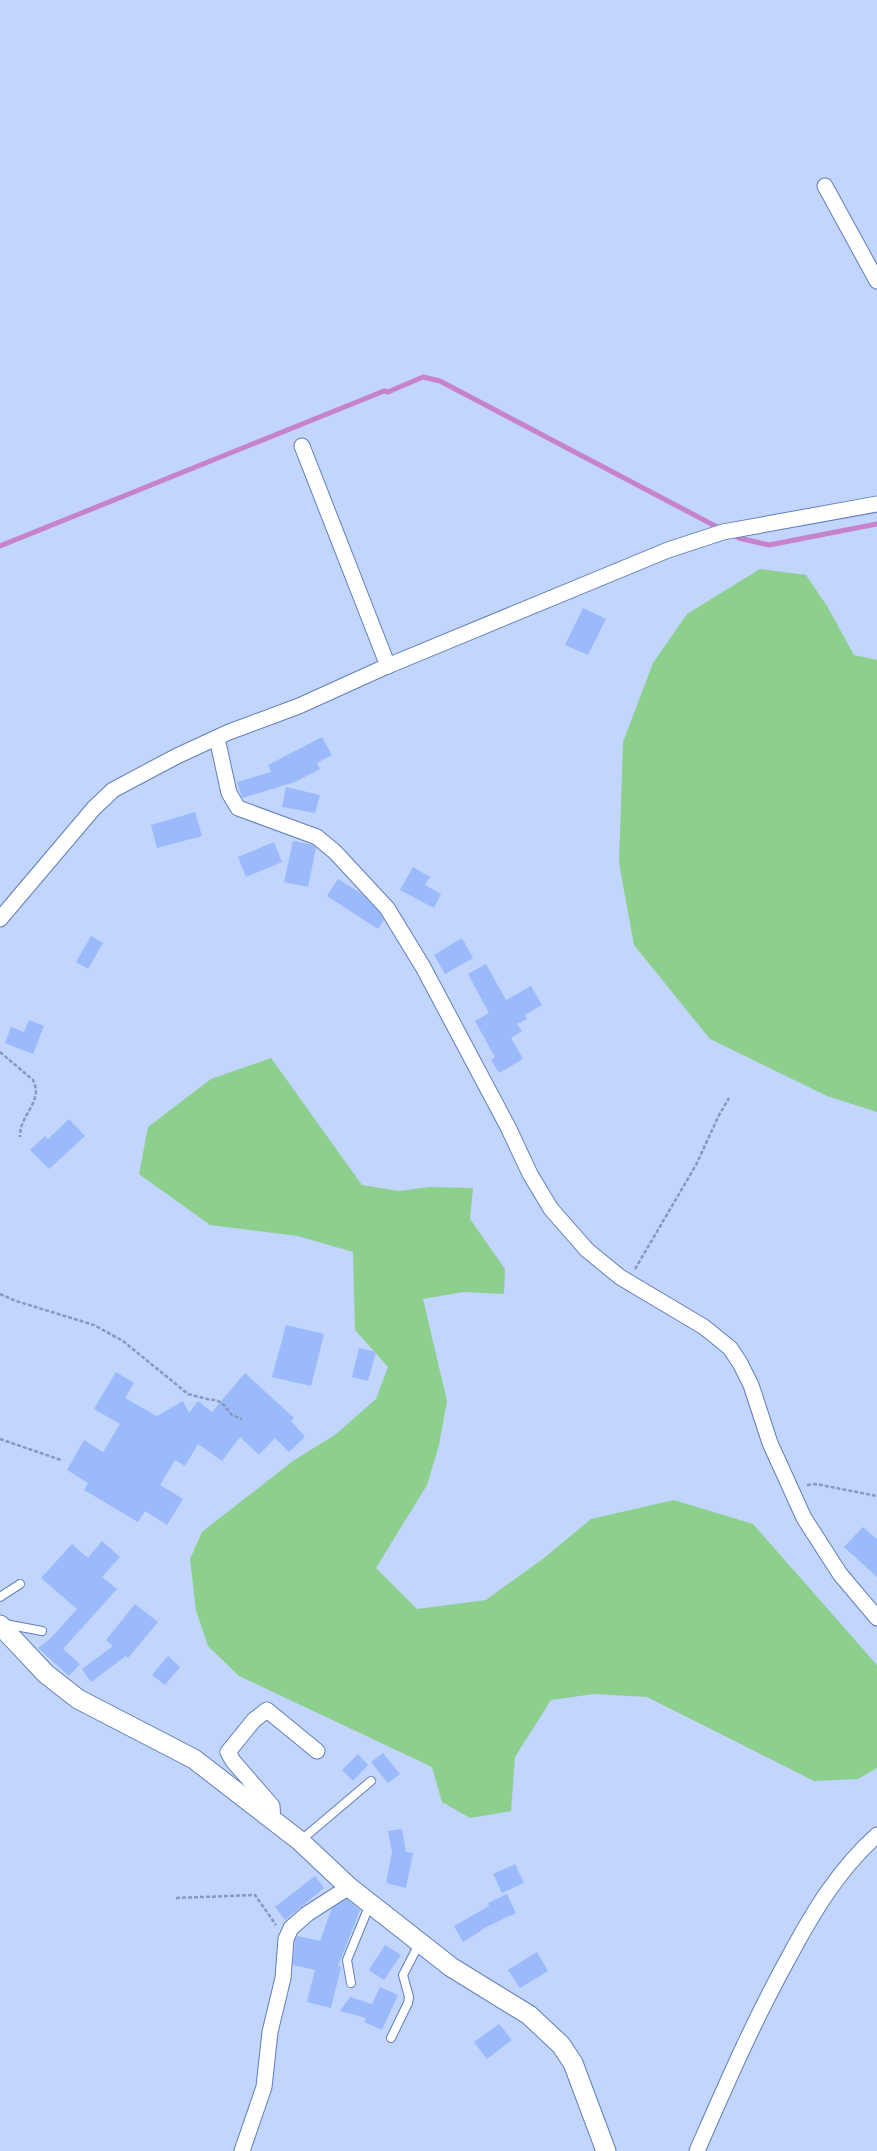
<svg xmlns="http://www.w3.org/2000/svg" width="877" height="2151" viewBox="0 0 877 2151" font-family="Lato,sans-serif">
  <rect width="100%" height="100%" fill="#c1d5fd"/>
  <!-- green -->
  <g fill="#8dcf8d">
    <polygon points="760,569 806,575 827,606 854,655 877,660 877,1112 827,1096 710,1039 634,945 619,863 623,742 653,663 687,614"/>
    <polygon points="271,1058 362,1185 399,1191 429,1187 473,1188 470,1219 505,1269 504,1294 463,1292 423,1299 447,1401 439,1445 427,1485 376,1568 417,1609 486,1600 544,1558 591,1519 674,1500 753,1524 877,1665 877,1768 858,1779 814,1781 647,1697 594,1694 551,1700 515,1757 511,1811 470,1818 442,1802 432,1767 239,1676 208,1646 196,1611 190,1559 202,1532 293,1461 336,1434 376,1399 388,1367 355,1330 353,1252 298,1236 210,1225 139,1174 148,1127 211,1079"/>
  </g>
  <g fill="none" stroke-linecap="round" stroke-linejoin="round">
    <!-- stream -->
    <g stroke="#c682cb" stroke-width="5">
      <polyline points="732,534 739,538 769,545 877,524"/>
      <polyline points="0,546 384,391 388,392 423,377 440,381 721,529"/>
    </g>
  </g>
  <!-- building -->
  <g fill="#9abafc">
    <polygon points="583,608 606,619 588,655 565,645"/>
    <polygon points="322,737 332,755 317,763 320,769 295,782 242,798 237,782 271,772 268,765"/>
    <polygon points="286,787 320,795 315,813 282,807"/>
    <polygon points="195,812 202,836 157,848 151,825"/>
    <polygon points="293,841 313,845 316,848 308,887 284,882"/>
    <polygon points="274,842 282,862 246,877 238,857"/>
    <polygon points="413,867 430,877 425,885 441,894 434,908 400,890"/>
    <polygon points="338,879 362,894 380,913 384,920 378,929 327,896"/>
    <polygon points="91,936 103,943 88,969 76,962"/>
    <polygon points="462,938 473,958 445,974 434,955"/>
    <polygon points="486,964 506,1000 531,986 542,1005 525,1015 527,1019 517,1024 522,1031 511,1038 523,1059 499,1073 491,1060 495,1057 475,1021 489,1013 468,974"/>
    <polygon points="29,1020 44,1026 33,1054 5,1043 11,1027 24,1032"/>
    <polygon points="69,1119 85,1136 49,1169 30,1150 45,1136 48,1139"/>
    <polygon points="286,1325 324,1334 311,1386 272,1377"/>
    <polygon points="359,1348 376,1352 368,1381 352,1377"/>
    <polygon points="116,1372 134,1383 125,1398 157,1416 183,1401 189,1413 198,1401 212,1412 245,1373 294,1418 291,1421 305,1437 289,1452 275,1438 259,1455 240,1437 222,1461 198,1444 185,1466 175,1460 160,1485 183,1499 167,1525 145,1511 138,1522 84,1490 88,1483 67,1470 84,1440 103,1452 120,1424 94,1409"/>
    <polygon points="863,1527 877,1539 877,1577 844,1547"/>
    <polygon points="102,1541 120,1557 102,1577 117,1589 63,1649 80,1664 69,1676 38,1648 51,1638 77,1609 41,1578 72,1544 88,1558"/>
    <polygon points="135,1604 158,1622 128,1658 126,1656 91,1682 82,1669 113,1646 106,1640"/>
    <polygon points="168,1656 180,1667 165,1685 152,1675"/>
    <polygon points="383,1753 400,1774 388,1783 371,1762"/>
    <polygon points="358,1754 368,1765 353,1781 342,1770"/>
    <polygon points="402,1829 406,1852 413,1853 406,1888 386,1883 392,1852 388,1831"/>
    <polygon points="515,1864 524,1883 502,1893 493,1874"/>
    <polygon points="315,1876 324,1888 285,1920 275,1907"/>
    <polygon points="507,1894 516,1913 480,1930 481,1931 463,1942 454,1926 489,1906 488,1903"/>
    <polygon points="347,1899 360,1910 338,1966 341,1967 331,2008 307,2002 315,1970 293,1965 295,1941 297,1936 320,1941 332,1908"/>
    <polygon points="385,1945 401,1955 384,1980 369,1970"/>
    <polygon points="537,1952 548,1971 520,1988 508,1970"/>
    <polygon points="380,1987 398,1995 382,2030 364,2022 366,2018 340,2011 350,1997 372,2004"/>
    <polygon points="499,2024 512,2040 487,2059 474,2042"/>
  </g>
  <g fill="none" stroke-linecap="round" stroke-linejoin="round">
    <defs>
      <g id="service">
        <polyline points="0,1597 20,1584"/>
        <polyline points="5,1624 42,1631"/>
        <polyline points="300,1841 371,1781"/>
        <polyline points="351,1983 347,1960 370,1904"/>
        <polyline points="391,2038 408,2003 409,1997 403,1975 420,1942"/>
      </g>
      <g id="minor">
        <polyline points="825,186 877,281"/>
        <polyline points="302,446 388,666"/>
        <polyline points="217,738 229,793 238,808 317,837 335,852 387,908 423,967 508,1127 530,1174 551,1209 587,1250 620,1277 704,1327 730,1348 740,1363 751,1385 770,1443 804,1518 840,1574 877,1618"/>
        <polyline points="0,919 94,808 113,790 177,756 229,732 299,706 385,667 668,550 723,532 877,504"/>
        <polyline points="273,1820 272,1806 233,1761 228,1752 254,1720 267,1710 317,1751"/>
        <polyline points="242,2151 264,2087 270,2032 283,1978 286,1939 291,1928 307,1914 349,1887"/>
        <path d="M697,2151C726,2085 754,2020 789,1957C813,1912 839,1869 877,1835"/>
      </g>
      <polyline id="tertiary" points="0,1625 46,1674 78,1699 194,1759 300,1841 349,1887 451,1967 529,2015 561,2045 573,2063 606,2151"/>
    </defs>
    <!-- service casing -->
    <use href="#service" stroke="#617ebc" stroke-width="10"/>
    <!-- minor casing -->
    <use href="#minor" stroke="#617ebc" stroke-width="17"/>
    <!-- tertiary casing -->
    <use href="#tertiary" stroke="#617ebc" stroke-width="21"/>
    <!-- path -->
    <g stroke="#8899bc" stroke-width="2.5" stroke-dasharray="4 2" stroke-linecap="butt">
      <path d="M0,1052L33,1080C44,1102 19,1115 20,1137"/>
      <polyline points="635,1269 696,1165 719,1115 729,1098"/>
      <polyline points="0,1294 16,1301 94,1325 123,1341 188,1394 211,1400 216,1400 222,1403 232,1415 242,1419"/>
      <polyline points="0,1439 61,1460"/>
      <polyline points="807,1485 816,1484 877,1496"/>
      <polyline points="176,1898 255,1895 276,1925"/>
    </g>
    <!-- service -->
    <use href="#service" stroke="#fff" stroke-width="8"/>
    <!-- minor -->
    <use href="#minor" stroke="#fff" stroke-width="15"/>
    <!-- tertiary -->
    <use href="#tertiary" stroke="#fff" stroke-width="19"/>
  </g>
</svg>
